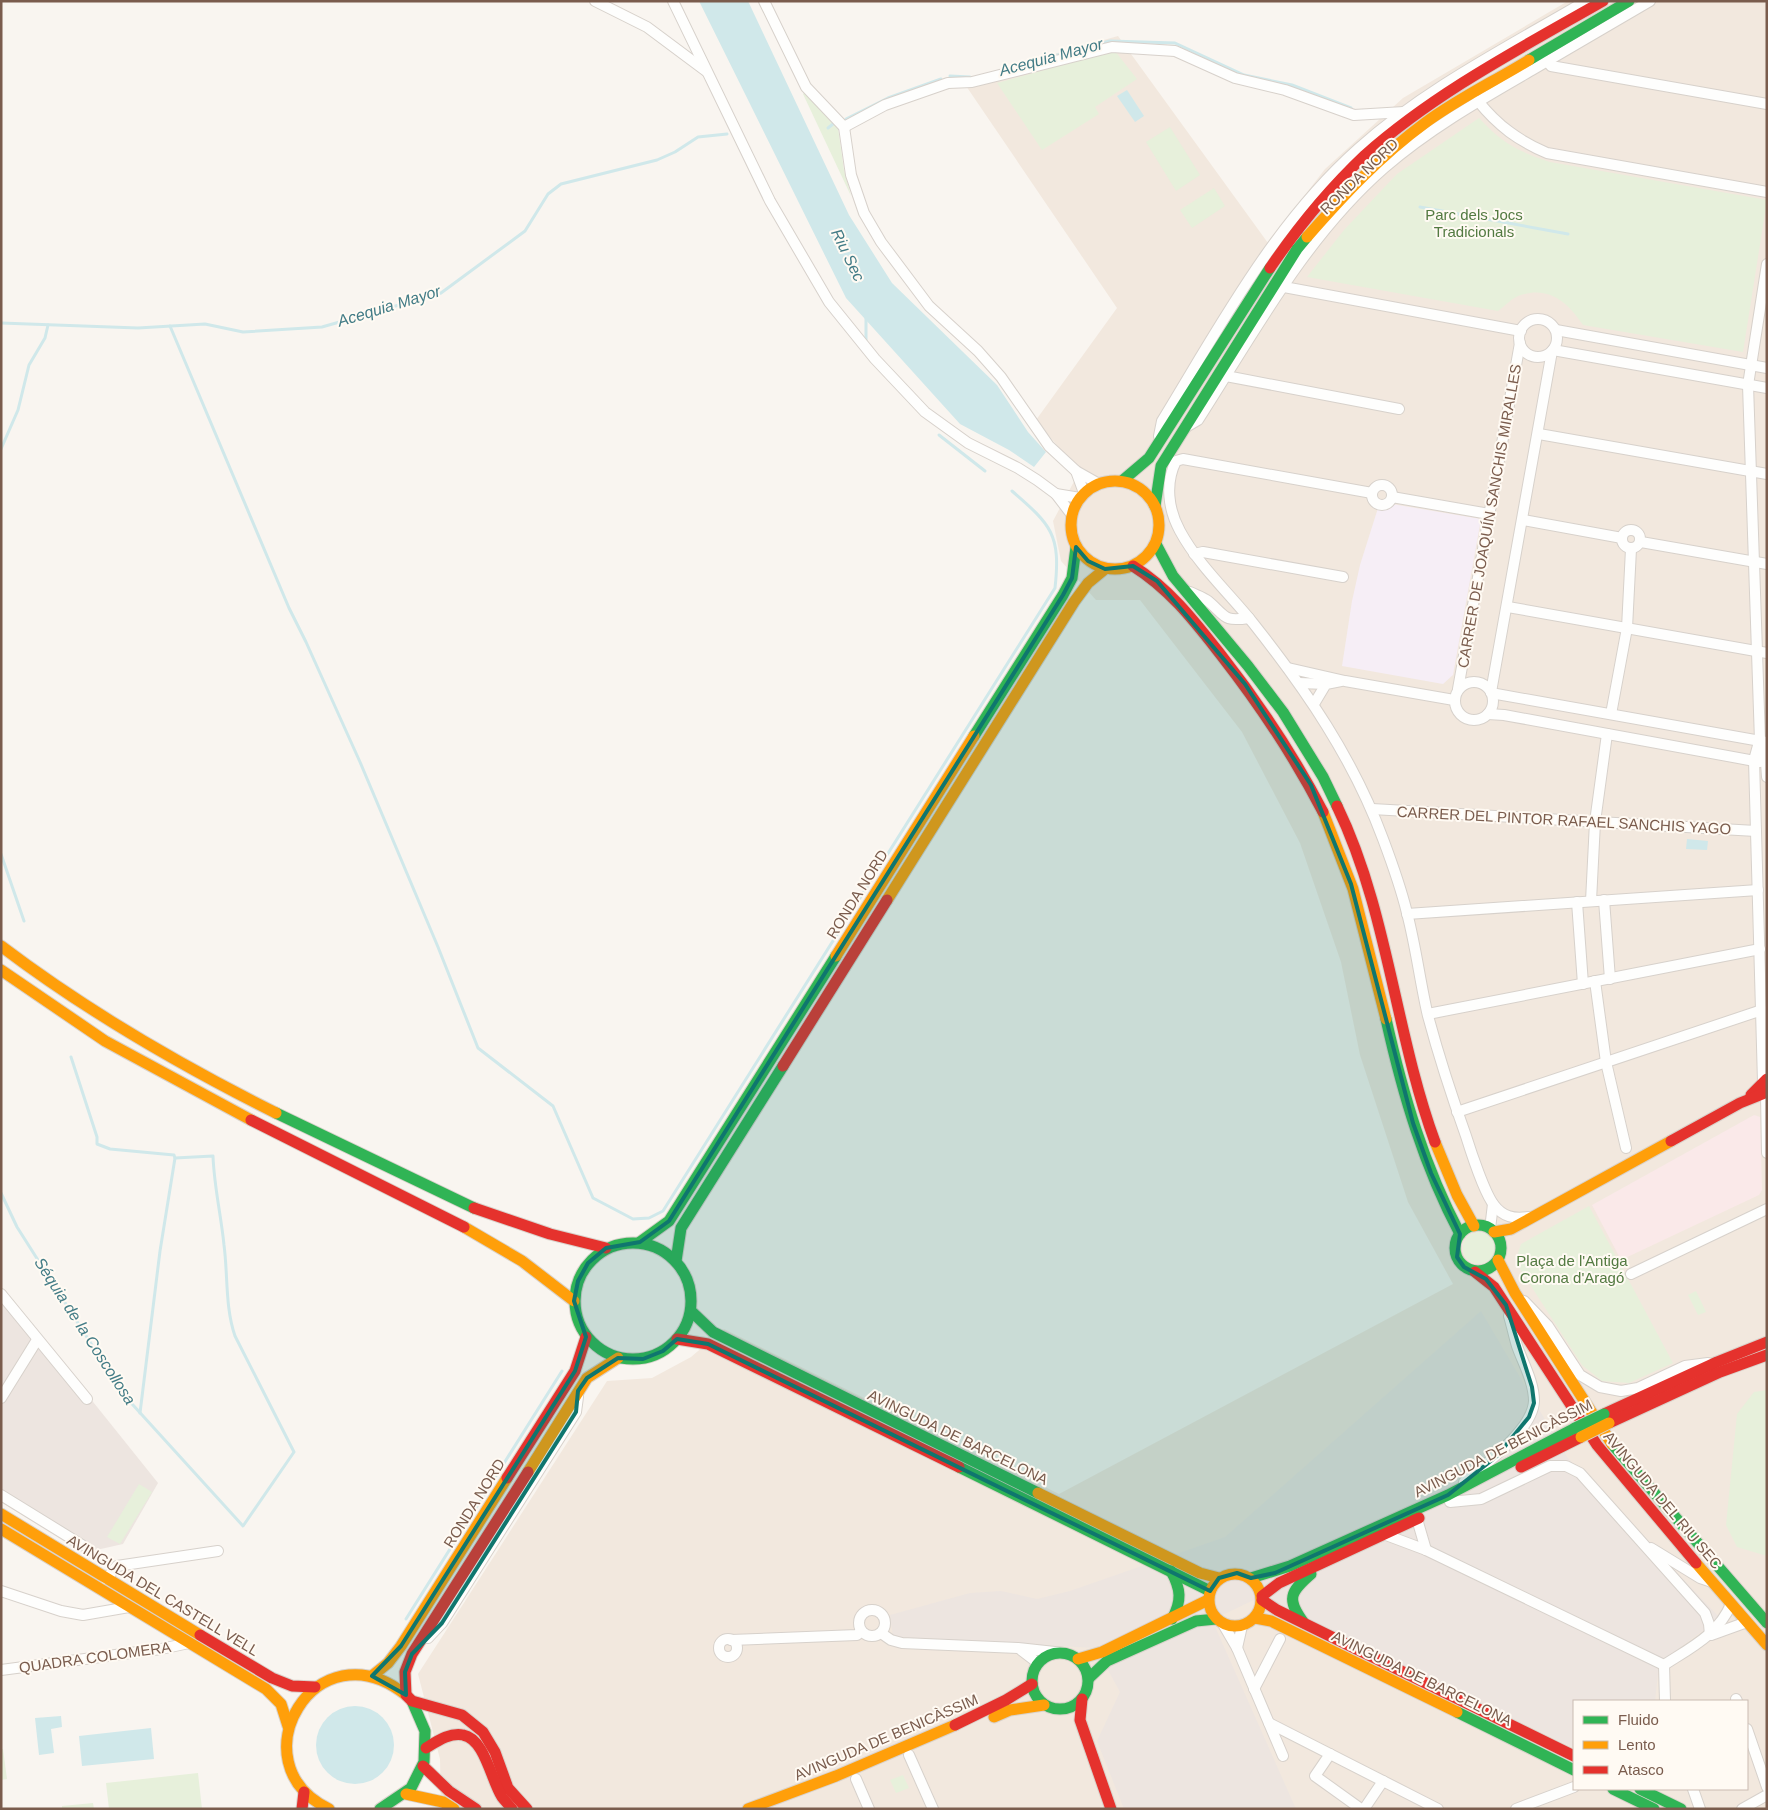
<svg xmlns="http://www.w3.org/2000/svg" width="1768" height="1810" viewBox="0 0 1768 1810" font-family="Arial,sans-serif">
  <rect width="100%" height="100%" fill="#f9f5f0"/>
  <!-- residential -->
  <path fill="#f2e8de" fill-rule="evenodd" d="M1568,1H1767V1809H441L440,1759L418,1674L607,1381L652,1378L691,1357L724,1329L1059,1494L1453,1284L1408,1202L1360,1055L1341,962L1300,843L1242,732L1140,600H1096L1061,561L1053,521L1079,472L1036,420L1117,308L962,80L1118,36L1268,243L1325,169L1403,98ZM1574,1701H1747V1789H1574Z"/>
  <!-- industrial -->
  <g fill="#ede5e0">
    <polygon points="1,1287 158,1483 123,1544 83,1553 1,1502"/>
    <polygon points="1481,1311 1567,1457 1720,1618 1659,1663 1655,1701 1574,1701 1574,1748 1260,1597 1212,1620 1296,1809 1124,1809 1097,1741 1120,1692 1096,1648 893,1637 890,1615 970,1593 1001,1591 1037,1599 1070,1591 1225,1537"/>
  </g>
  <!-- education -->
  <polygon fill="#f6eef6" points="1392,504 1481,519 1453,675 1443,684 1342,666 1352,601 1360,565 1378,508 1386,508"/>
  <!-- medical -->
  <polygon fill="#fae9e9" points="1754,1115 1760,1117 1762,1190 1759,1195 1621,1260 1592,1205"/>
  <!-- green -->
  <g fill="#e7f0db">
    <polygon points="1115,51 1137,79 1095,107 1099,114 1042,150 997,83"/>
    <polygon points="805,92 838,128 844,170 851,196 803,94"/>
    <path d="M1479,118C1502,143 1517,151 1550,162L1767,200L1743,352L1583,325C1568,303 1550,286 1521,295C1513,297 1505,306 1498,311L1307,277L1344,230L1397,174Z"/>
    <polygon points="1170,127 1200,175 1176,191 1146,142"/>
    <polygon points="1214,188 1225,206 1192,228 1180,210"/>
    <polygon points="1589,1206 1673,1363 1629,1383 1602,1381 1582,1365 1518,1266 1518,1253 1521,1244"/>
    <circle cx="1479" cy="1248" r="16"/>
    <polygon points="1696,1291 1706,1312 1698,1315 1688,1295"/>
    <polygon points="1767,1390 1767,1556 1737,1547 1726,1525 1737,1414 1754,1392"/>
    <polygon points="139,1484 152,1492 120,1544 107,1537"/>
    <polygon points="1,1749 3,1749 7,1779 1,1780"/>
    <polygon points="198,1773 202,1809 109,1809 106,1783"/>
    <polygon points="903,1775 909,1788 896,1793 890,1780"/>
    <polygon points="93,1803 94,1809 62,1809 62,1806"/>
  </g>
  <!-- water -->
  <g fill="#d0e8ea">
    <polygon points="699,1 748,1 849,215 892,283 997,385 1028,432 1046,452 1034,467 1009,450 960,424 846,298"/>
    <polygon points="1127,90 1144,116 1135,122 1117,96"/>
    <polygon points="1687,839 1708,841 1707,850 1686,849"/>
    <circle cx="355" cy="1745" r="39"/>
    <polygon points="61,1716 62,1727 51,1729 54,1753 39,1755 35,1718"/>
    <polygon points="151,1728 154,1759 82,1766 79,1736"/>
  </g>
  <g fill="none" stroke-linecap="round" stroke-linejoin="round">
    <!-- stream -->
    <g stroke="#d0e8ea" stroke-width="3">
      <polyline points="1039,60 1110,41 1175,43 1244,75 1292,85 1351,108"/>
      <polyline points="950,76 970,77"/>
      <polyline points="846,119 888,98 941,79"/>
      <polyline points="828,128 833,124"/>
      <polyline points="1420,207 1568,234"/>
      <polyline points="866,315 866,340"/>
      <polyline points="1,323 138,328 205,324 243,332 322,327 441,293 525,231 548,194 561,184 657,160 675,152 698,137 727,134"/>
      <path d="M170,326L289,608L306,642L360,762L438,947L478,1048L553,1106L593,1198L633,1219L649,1218L663,1211L1055,588C1061,534 1051,525 1012,491"/>
      <polyline points="939,435 985,471"/>
      <polyline points="1,449 18,410 29,365 45,338 48,325"/>
      <polyline points="1,854 24,921"/>
      <path d="M1,1193L17,1227L123,1394L243,1526L294,1452L235,1336C225,1307 228,1275 224,1245C221,1215 214,1186 213,1156L175,1158L174,1155L110,1149L97,1144V1137L71,1057"/>
      <polyline points="140,1413 160,1251 175,1158"/>
      <polyline points="406,1619 562,1371"/>
    </g>
    <defs>
      <g id="street">
        <polyline points="595,1 647,27 706,71"/>
        <polyline points="673,1 770,201 829,302 875,359 925,412 968,443 1018,468 1037,480 1056,494 1072,515"/>
        <polyline points="764,1 806,87 844,127 851,175 864,213 881,242 929,306 978,351 1001,377 1049,446 1076,471 1099,484"/>
        <polyline points="1547,61 1551,66 1767,104"/>
        <path d="M1478,101C1498,126 1519,141 1547,153L1767,192"/>
        <polyline points="844,127 885,105 948,83 972,82 1112,47 1175,51 1235,78 1285,90 1354,115 1404,112"/>
        <polyline points="1767,264 1748,385 1760,741 1766,763 1767,777"/>
        <polyline points="1284,287 1521,331"/>
        <circle cx="1538" cy="338" r="19"/>
        <polyline points="1556,330 1767,368"/>
        <polyline points="1553,350 1767,388"/>
        <polyline points="1226,376 1399,409"/>
        <path d="M1186,427L1198,420C1254,333 1305,237 1384,168C1429,129 1480,100 1532,70C1571,47 1610,24 1650,1"/>
        <polyline points="1539,434 1767,474"/>
        <path d="M1159,436L1162,421C1220,326 1274,224 1358,149C1426,88 1508,47 1586,1"/>
        <polyline points="1076,471 1084,493"/>
        <circle cx="1382" cy="495" r="10"/>
        <path d="M1372,493L1183,459L1176,461C1165,483 1168,509 1180,531C1199,566 1229,593 1253,623C1306,690 1353,758 1383,839C1392,863 1401,888 1407,913C1416,947 1420,982 1428,1016C1439,1057 1452,1097 1466,1136C1471,1152 1485,1194 1494,1205C1503,1217 1514,1219 1528,1217"/>
        <polyline points="1056,494 1080,498"/>
        <polyline points="1392,497 1489,514"/>
        <polyline points="1523,520 1622,538"/>
        <circle cx="1631" cy="539" r="9"/>
        <polyline points="1641,542 1767,564"/>
        <polyline points="1194,554 1203,552 1343,577"/>
        <path d="M1190,592C1196,595 1203,597 1208,601C1226,616 1222,622 1249,618"/>
        <polyline points="1508,607 1767,653"/>
        <polyline points="1288,668 1345,681 1454,700"/>
        <circle cx="1474" cy="701" r="19"/>
        <polyline points="1299,683 1326,684"/>
        <polyline points="1458,689 1520,343"/>
        <polyline points="1491,692 1552,351"/>
        <polyline points="1491,693 1766,742"/>
        <polyline points="1314,704 1326,684 1341,681"/>
        <polyline points="1488,714 1504,715 1760,762"/>
        <polyline points="1611,714 1627,628 1631,549"/>
        <polyline points="1759,742 1754,760 1763,1082"/>
        <polyline points="1372,809 1756,831"/>
        <polyline points="1604,900 1610,979"/>
        <polyline points="1591,901 1595,822 1607,734"/>
        <polyline points="1577,902 1583,984"/>
        <polyline points="1407,914 1758,890"/>
        <polyline points="1595,981 1606,1062 1626,1148"/>
        <polyline points="1428,1014 1760,949"/>
        <polyline points="1766,1094 1767,1153"/>
        <polyline points="1457,1112 1762,1010"/>
        <polyline points="1490,1229 1493,1204"/>
        <polyline points="1631,1274 1767,1209"/>
        <polyline points="1,1294 87,1399"/>
        <polyline points="1524,1301 1548,1326 1580,1375 1600,1387 1621,1391 1638,1388 1685,1366 1708,1363"/>
        <polyline points="1,1398 37,1340"/>
        <path d="M1464,1482C1484,1465 1533,1430 1534,1401C1534,1382 1523,1363 1517,1346C1514,1336 1512,1326 1509,1316"/>
        <polyline points="1,1495 82,1545"/>
        <polyline points="1450,1502 1481,1499 1550,1466 1566,1466 1580,1473 1705,1613 1709,1624 1710,1635"/>
        <polyline points="1417,1519 1426,1550"/>
        <polyline points="1386,1535 1426,1550 1664,1665"/>
        <polyline points="1651,1548 1700,1578 1712,1582"/>
        <polyline points="106,1579 117,1566 218,1551"/>
        <polyline points="1,1591 61,1611 83,1615 129,1607"/>
        <circle cx="872" cy="1623" r="13"/>
        <polyline points="1223,1624 1237,1648 1283,1756"/>
        <polyline points="881,1633 891,1640 902,1643 1018,1648 1064,1653"/>
        <polyline points="1711,1635 1747,1622"/>
        <polyline points="428,1638 442,1623 576,1412 578,1397"/>
        <circle cx="728" cy="1648" r="9"/>
        <polyline points="731,1640 857,1635 861,1631"/>
        <polyline points="1237,1648 1242,1626"/>
        <polyline points="1021,1650 1038,1663"/>
        <polyline points="1,1670 161,1649 189,1643"/>
        <polyline points="1254,1689 1280,1639"/>
        <polyline points="1736,1699 1737,1701"/>
        <path d="M1665,1701L1664,1665C1690,1648 1719,1634 1731,1604"/>
        <polyline points="1269,1723 1438,1809"/>
        <polyline points="1747,1729 1767,1787"/>
        <polyline points="1330,1754 1315,1776 1361,1809"/>
        <polyline points="909,1755 933,1809"/>
        <polyline points="856,1779 869,1809"/>
        <polyline points="1693,1789 1700,1809"/>
        <polyline points="1364,1809 1383,1781"/>
        <polyline points="1516,1809 1574,1787"/>
        <polyline points="1742,1809 1767,1795"/>
      </g>
      <g id="fast">
        <polyline points="1529,60 1629,1"/>
        <polyline points="1122,481 1149,458 1270,268"/>
        <polyline points="1155,506 1161,466 1297,249 1307,237"/>
        <polyline points="1156,544 1173,576 1248,666 1283,712 1323,777 1337,806"/>
        <polyline points="974,736 1063,595 1072,578 1076,547"/>
        <path d="M1386,1019C1403,1095 1424,1166 1460,1234"/>
        <polyline points="276,1113 474,1208"/>
        <circle cx="1478" cy="1248" r="23"/>
        <polyline points="640,1242 669,1221 836,956"/>
        <circle cx="633" cy="1301" r="58"/>
        <polyline points="676,1261 681,1228 783,1066"/>
        <polyline points="691,1311 713,1332 1038,1493"/>
        <polyline points="1612,1444 1767,1623"/>
        <polyline points="959,1467 1210,1591"/>
        <path d="M1171,1571C1181,1589 1182,1601 1172,1619"/>
        <polyline points="1251,1578 1290,1566 1448,1495 1575,1428"/>
        <path d="M1304,1623C1286,1599 1290,1592 1311,1574"/>
        <circle cx="1060" cy="1681" r="28"/>
        <polyline points="1089,1678 1107,1661 1196,1621 1216,1619"/>
        <polyline points="1457,1712 1574,1770"/>
        <polyline points="1613,1789 1654,1809"/>
        <polyline points="1640,1789 1681,1809"/>
        <polyline points="380,1809 411,1788 424,1762 425,1731 412,1701"/>
      </g>
      <g id="slow">
        <path d="M1307,237C1344,195 1380,156 1425,123C1457,99 1495,81 1529,60"/>
        <circle cx="1115" cy="525" r="44"/>
        <polyline points="1323,812 1353,889 1386,1019"/>
        <polyline points="887,900 1074,602 1088,583 1105,569"/>
        <path d="M1,946C88,1012 178,1064 276,1113"/>
        <polyline points="836,956 974,736"/>
        <polyline points="1,970 105,1041 251,1120"/>
        <polyline points="1435,1142 1457,1195 1474,1226"/>
        <polyline points="464,1227 522,1261 574,1301"/>
        <polyline points="1494,1232 1511,1229 1671,1141"/>
        <polyline points="1498,1260 1515,1293 1612,1444"/>
        <polyline points="528,1472 587,1378 618,1358"/>
        <polyline points="1038,1493 1200,1573 1219,1578"/>
        <polyline points="1,1514 200,1635"/>
        <polyline points="1,1529 266,1689 281,1704 288,1726"/>
        <polyline points="1696,1563 1767,1645"/>
        <circle cx="1235" cy="1600" r="26"/>
        <polyline points="1255,1618 1271,1621 1457,1712"/>
        <polyline points="1078,1659 1102,1652 1208,1600"/>
        <polyline points="372,1676 388,1663 401,1646 507,1478"/>
        <polyline points="994,1717 1010,1710 1044,1705"/>
        <polyline points="406,1794 443,1802 454,1809"/>
        <path d="M329,1809C234,1763 316,1623 406,1695"/>
        <polyline points="748,1809 836,1776 955,1725"/>
      </g>
      <g id="jam">
        <path d="M1270,268C1298,227 1329,189 1365,155C1436,92 1521,48 1603,1"/>
        <path d="M1133,566C1170,589 1195,622 1221,655C1260,705 1294,756 1323,812"/>
        <path d="M1337,806C1388,911 1395,1033 1435,1142"/>
        <polyline points="783,1066 887,900"/>
        <polyline points="1751,1095 1767,1079"/>
        <polyline points="251,1120 464,1227"/>
        <polyline points="1671,1141 1740,1103 1765,1093"/>
        <polyline points="474,1208 550,1234 606,1248"/>
        <polyline points="1475,1272 1494,1287 1597,1445 1696,1563"/>
        <polyline points="677,1339 708,1344 959,1467"/>
        <polyline points="1604,1414 1717,1362 1767,1342"/>
        <polyline points="1609,1423 1720,1372 1767,1355"/>
        <polyline points="1521,1467 1581,1437"/>
        <polyline points="507,1478 575,1371 586,1337"/>
        <polyline points="1262,1596 1279,1583 1419,1518"/>
        <polyline points="1262,1600 1277,1610 1574,1756"/>
        <polyline points="200,1635 272,1678 292,1686 315,1687"/>
        <polyline points="406,1695 405,1672 412,1654 528,1472"/>
        <polyline points="407,1696 412,1701 462,1715 483,1732 495,1752 508,1788 527,1809"/>
        <polyline points="1082,1699 1080,1720 1111,1809"/>
        <polyline points="955,1725 1006,1700 1032,1684"/>
        <path d="M426,1748C436,1742 450,1732 463,1735C485,1739 491,1780 502,1797C505,1801 509,1805 512,1809"/>
        <polyline points="423,1766 449,1791 476,1809"/>
        <polyline points="302,1809 304,1792"/>
      </g>
    </defs>
    <!-- street casing -->
    <use href="#street" stroke="#d7d1cb" stroke-width="12"/>
    <!-- fast casing -->
    <use href="#fast" stroke="#d9d2cb" stroke-width="13"/>
    <!-- slow casing -->
    <use href="#slow" stroke="#d9d2cb" stroke-width="13"/>
    <!-- jam casing -->
    <use href="#jam" stroke="#d9d2cb" stroke-width="13"/>
    <!-- street -->
    <use href="#street" stroke="#fefefd" stroke-width="10"/>
    <!-- fast -->
    <use href="#fast" stroke="#30b455" stroke-width="11"/>
    <!-- slow -->
    <use href="#slow" stroke="#ff9f0a" stroke-width="11"/>
    <!-- jam -->
    <use href="#jam" stroke="#e5322d" stroke-width="11"/>
    <defs>
      <polyline id="fast-bridge" points="1575,1428 1604,1414"/>
      <polyline id="slow-bridge" points="1581,1437 1609,1423"/>
    </defs>
    <!-- fast-bridge casing -->
    <use href="#fast-bridge" stroke="#d9d2cb" stroke-width="13" stroke-linecap="butt"/>
    <!-- slow-bridge casing -->
    <use href="#slow-bridge" stroke="#d9d2cb" stroke-width="13" stroke-linecap="butt"/>
    <!-- fast-bridge -->
    <use href="#fast-bridge" stroke="#30b455" stroke-width="11"/>
    <!-- slow-bridge -->
    <use href="#slow-bridge" stroke="#ff9f0a" stroke-width="11"/>
  </g>
  <!-- marked area -->
  <path fill="#0f766e" fill-opacity="0.2" stroke="#0f766e" stroke-width="4" stroke-linejoin="round" d="M1076,547L1088,561L1105,569L1133,566L1157,581L1245,684L1311,785L1351,884L1413,1123L1431,1173L1460,1234L1457,1257L1464,1267L1486,1279L1506,1305L1532,1387L1534,1403L1529,1417L1497,1456L1448,1495L1275,1573L1251,1578L1237,1573L1219,1578L1210,1591L708,1344L677,1339L663,1351L643,1359L618,1358L587,1378L578,1391L576,1412L442,1623L412,1654L405,1672L406,1695L372,1676L401,1646L575,1371L586,1337L574,1301L578,1281L588,1263L606,1248L640,1242L669,1221L1063,595L1072,578Z"/>
  <g text-anchor="middle" dominant-baseline="central" stroke-width="4" stroke-linejoin="round" paint-order="stroke">
    <!-- street labels -->
    <g font-size="15" fill="#7a5c4d" stroke="#fffaf3">
      <text transform="translate(1359 176) rotate(-44)">RONDA NORD</text>
      <text transform="translate(1489 516) rotate(-80)">CARRER DE JOAQUÍN SANCHIS MIRALLES</text>
      <text transform="translate(1564 820) rotate(3)">CARRER DEL PINTOR RAFAEL SANCHIS YAGO</text>
      <text transform="translate(857 894) rotate(-58)">RONDA NORD</text>
      <text transform="translate(958 1437) rotate(26)">AVINGUDA DE BARCELONA</text>
      <text transform="translate(1503 1448) rotate(-27)">AVINGUDA DE BENICÀSSIM</text>
      <text transform="translate(1663 1500) rotate(50)">AVINGUDA DEL RIU SEC</text>
      <text transform="translate(474 1503) rotate(-58)">RONDA NORD</text>
      <text transform="translate(163 1595) rotate(31)">AVINGUDA DEL CASTELL VELL</text>
      <text transform="translate(95 1657) rotate(-8)">QUADRA COLOMERA</text>
      <text transform="translate(1422 1678) rotate(26)">AVINGUDA DE BARCELONA</text>
      <text transform="translate(886 1737) rotate(-23)">AVINGUDA DE BENICÀSSIM</text>
    </g>
    <!-- park labels -->
    <g font-size="15" fill="#537a41" stroke="#fffaf3">
      <text x="1474" y="214">Parc dels Jocs<tspan x="1474" dy="17">Tradicionals</tspan></text>
      <text x="1572" y="1260">Plaça de l'Antiga<tspan x="1572" dy="17">Corona d'Aragó</tspan></text>
    </g>
    <!-- water labels -->
    <g font-size="16" font-style="italic" fill="#437c86" stroke="#fffaf3">
      <text transform="translate(1051 57) rotate(-15)">Acequia Mayor</text>
      <text transform="translate(848 255) rotate(64)">Riu Sec</text>
      <text transform="translate(389 306) rotate(-17)">Acequia Mayor</text>
      <text transform="translate(85 1331) rotate(57)">Séquia de la Coscollosa</text>
    </g>
  </g>
  <!-- border -->
  <rect width="1768" height="1810" fill="none" stroke="#7a5c4d" stroke-width="5"/>
  <!-- legend -->
  <rect x="1573" y="1700" width="175" height="90" fill="#fffaf3" stroke="#cabbb1"/>
  <rect x="1583" y="1716" width="25" height="8" fill="#30b455" stroke="#cabbb1"/>
  <text x="1618" y="1725" font-size="15" fill="#7a5c4d">Fluido</text>
  <rect x="1583" y="1741" width="25" height="8" fill="#ff9f0a" stroke="#cabbb1"/>
  <text x="1618" y="1750" font-size="15" fill="#7a5c4d">Lento</text>
  <rect x="1583" y="1766" width="25" height="8" fill="#e5322d" stroke="#cabbb1"/>
  <text x="1618" y="1775" font-size="15" fill="#7a5c4d">Atasco</text>
</svg>
